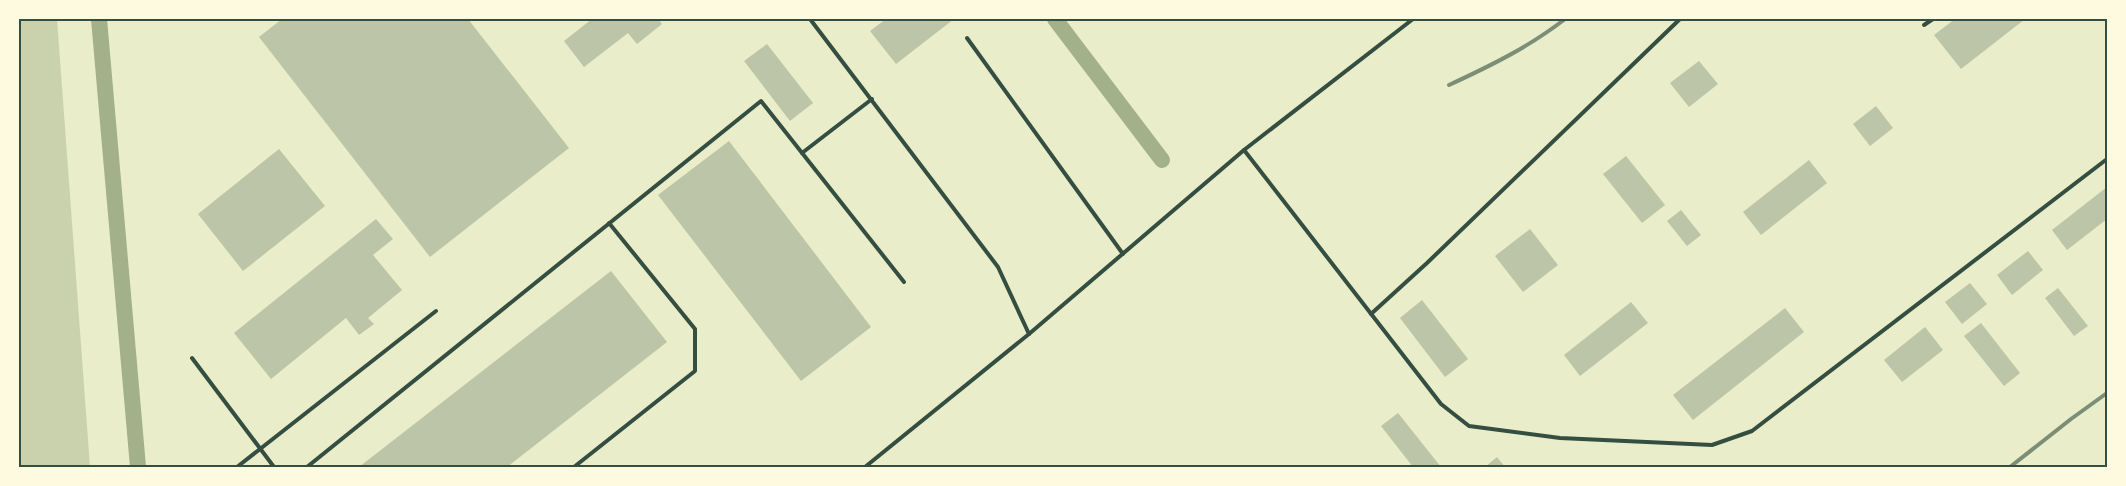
<svg xmlns="http://www.w3.org/2000/svg" width="2126" height="486" viewBox="0 0 2126 486" font-family="Spectral,serif">
  <rect width="100%" height="100%" fill="#e9edc9"/>
  <!-- green -->
  <polygon fill="#cad2ad" points="19,19 57,19 90,467 19,467"/>
  <g fill="none" stroke-linecap="round" stroke-linejoin="round">
    <!-- canal -->
    <g stroke="#a3b18a" stroke-width="16">
      <polyline points="99,19 138,467"/>
      <polyline points="1055,19 1162,160"/>
    </g>
  </g>
  <!-- building -->
  <g fill="#bcc5a7">
    <polygon points="282,19 468,19 569,148 430,257 259,37"/>
    <polygon points="592,19 658,19 662,24 637,44 628,33 584,67 564,41"/>
    <polygon points="886,19 954,19 896,64 870,31"/>
    <polygon points="1955,19 2025,19 1961,69 1934,35"/>
    <polygon points="767,44 813,103 790,121 744,61"/>
    <polygon points="1699,61 1718,84 1689,107 1670,83"/>
    <polygon points="1876,106 1893,128 1870,146 1853,124"/>
    <polygon points="729,141 871,327 801,381 658,195"/>
    <polygon points="279,149 325,206 243,271 198,214"/>
    <polygon points="1626,156 1665,205 1642,223 1603,174"/>
    <polygon points="1809,160 1827,183 1761,235 1743,212"/>
    <polygon points="2107,187 2107,219 2067,250 2052,230"/>
    <polygon points="1681,210 1701,235 1687,246 1667,221"/>
    <polygon points="376,219 393,239 373,255 402,290 368,318 374,324 359,335 346,318 271,379 234,333"/>
    <polygon points="1530,229 1558,265 1523,292 1495,256"/>
    <polygon points="2028,251 2043,270 2012,295 1997,275"/>
    <polygon points="611,271 667,342 507,467 359,467"/>
    <polygon points="1970,283 1987,304 1962,324 1945,302"/>
    <polygon points="2058,288 2088,326 2074,336 2045,298"/>
    <polygon points="1422,300 1468,359 1445,377 1400,318"/>
    <polygon points="1631,302 1648,323 1580,376 1564,355"/>
    <polygon points="1785,308 1804,332 1693,420 1673,395"/>
    <polygon points="1981,323 2020,373 2004,386 1964,336"/>
    <polygon points="1925,327 1943,350 1902,382 1884,360"/>
    <polygon points="1398,413 1441,467 1413,467 1381,426"/>
    <polygon points="1497,457 1505,467 1485,467"/>
  </g>
  <g fill="none" stroke-linecap="round" stroke-linejoin="round">
    <!-- service -->
    <g stroke="#344e41" stroke-width="4">
      <polyline points="810,19 998,267 1029,334"/>
      <polyline points="1924,25 1933,19"/>
      <polyline points="967,38 1123,254"/>
      <polyline points="1244,150 1441,404 1469,426 1560,438 1712,445 1752,431 2107,159"/>
      <polyline points="802,153 872,99"/>
      <polyline points="1371,314 1427,263 1680,19"/>
      <polyline points="192,358 274,467"/>
      <polyline points="237,467 436,311"/>
      <polyline points="307,467 761,101 904,282"/>
      <polyline points="574,467 695,371 695,329 609,223"/>
      <polyline points="865,467 1029,334 1244,150 1413,19"/>
    </g>
    <!-- rail -->
    <g stroke="#7c8e77" stroke-width="4">
      <path d="M1449,85C1490,66 1529,47 1565,19"/>
      <polyline points="2010,467 2071,419 2107,393"/>
    </g>
  </g>
  <!-- border -->
  <rect width="2126" height="486" fill="none" stroke="#fefae0" stroke-width="40"/>
  <rect x="20" y="20" width="2086" height="446" fill="none" stroke="#344e41" stroke-width="2"/>
</svg>
